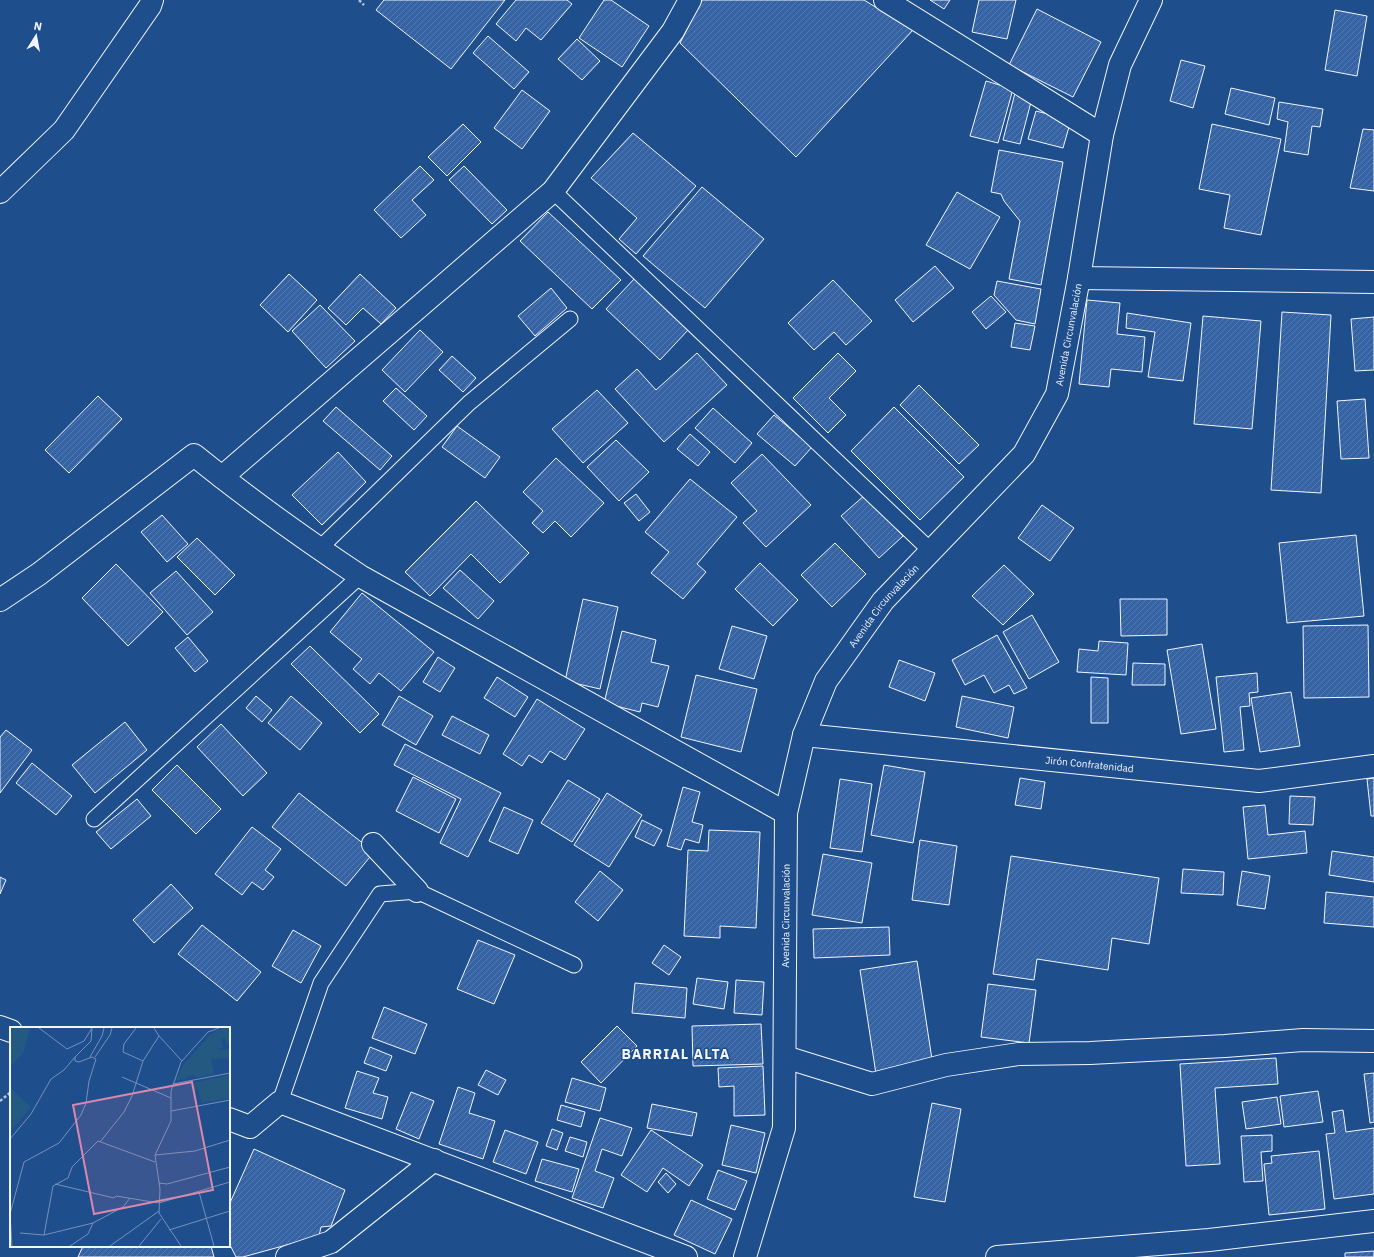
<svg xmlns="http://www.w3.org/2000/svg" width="1374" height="1257" viewBox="0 0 1374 1257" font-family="'IBM Plex Sans',sans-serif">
  <defs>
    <pattern id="building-hatch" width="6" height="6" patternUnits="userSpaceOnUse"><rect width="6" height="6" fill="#3563a3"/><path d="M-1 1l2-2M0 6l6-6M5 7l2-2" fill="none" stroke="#537ab1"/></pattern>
  </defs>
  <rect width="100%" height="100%" fill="#1f4e8c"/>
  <!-- building -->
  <g fill="url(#building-hatch)" stroke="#f2f6ff">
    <polygon points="384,0 505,0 451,69 376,10"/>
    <polygon points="516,0 567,0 572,4 541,40 526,28 516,41 496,24"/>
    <polygon points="604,0 611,0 649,26 622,67 579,38"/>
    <polygon points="702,0 864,0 913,30 796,157 680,43"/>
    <polygon points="930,0 950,0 944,9"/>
    <polygon points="979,0 1016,0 1007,39 972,32"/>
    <polygon points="1037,9 1101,42 1073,97 1009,65"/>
    <polygon points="1335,10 1367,16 1357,76 1325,70"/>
    <polygon points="488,36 529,72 514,89 473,53"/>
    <polygon points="577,39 600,61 582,80 558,59"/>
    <polygon points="1181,60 1205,66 1193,108 1170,101"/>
    <polygon points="986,81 1013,89 998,143 970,136"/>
    <polygon points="1231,88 1275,98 1269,125 1225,114"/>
    <polygon points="522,90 550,111 522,149 494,128"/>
    <polygon points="1015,93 1032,98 1020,144 1003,140"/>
    <polygon points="1279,102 1323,109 1320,127 1312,126 1308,155 1284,151 1288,122 1277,119"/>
    <polygon points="1036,111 1071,120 1063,148 1028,139"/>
    <polygon points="463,124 481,142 447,176 428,157"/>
    <polygon points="1212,124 1281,139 1261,235 1224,228 1230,195 1199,189"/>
    <polygon points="1363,129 1374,130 1374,191 1350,188"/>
    <polygon points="633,133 696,186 636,254 619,239 637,218 591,178"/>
    <polygon points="999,150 1063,162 1041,285 1009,279 1020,221 1004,201 1001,194 991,192"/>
    <polygon points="420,166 434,180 412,200 426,215 401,238 374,210"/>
    <polygon points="464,166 507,210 492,224 449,180"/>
    <polygon points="702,187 764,239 705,308 643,256"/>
    <polygon points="957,192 1000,217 970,269 926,245"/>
    <polygon points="548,212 621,280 592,309 520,241"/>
    <polygon points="935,266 954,288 913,322 895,300"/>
    <polygon points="289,274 317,300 288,332 260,305"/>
    <polygon points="360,274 396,308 381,324 363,308 346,325 328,308"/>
    <polygon points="635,278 689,329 660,360 606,309"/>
    <polygon points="833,280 872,321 846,345 834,332 814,350 788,323"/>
    <polygon points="997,281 1041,289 1035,324 1016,320 1009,312 994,295"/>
    <polygon points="551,288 567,308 535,336 518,316"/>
    <polygon points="991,296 1006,312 986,329 972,312"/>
    <polygon points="1087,300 1120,303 1117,334 1145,337 1142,372 1111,369 1109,387 1079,384"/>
    <polygon points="320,305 355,341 326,368 292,331"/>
    <polygon points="1282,312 1331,315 1321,493 1271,490"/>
    <polygon points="1127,313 1191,323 1183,381 1148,377 1155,332 1126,328"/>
    <polygon points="1203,316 1261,321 1252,429 1194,424"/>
    <polygon points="1374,317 1374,370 1355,371 1351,319"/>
    <polygon points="1015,323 1035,326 1030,350 1011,347"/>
    <polygon points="420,330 443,352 405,392 382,370"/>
    <polygon points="697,353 727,385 664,442 615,389 637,369 656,390"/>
    <polygon points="838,353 856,371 829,398 846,415 828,433 793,398"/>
    <polygon points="452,356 476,378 463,392 439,370"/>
    <polygon points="919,385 979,445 959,464 900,405"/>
    <polygon points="396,388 427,416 414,430 383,401"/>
    <polygon points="597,390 628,423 583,463 552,429"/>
    <polygon points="98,396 122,419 69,473 45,450"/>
    <polygon points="1365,399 1369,458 1341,459 1337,401"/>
    <polygon points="336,407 392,456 380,470 323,421"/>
    <polygon points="894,407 964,477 920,520 851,451"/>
    <polygon points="713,408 752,443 735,463 695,428"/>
    <polygon points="774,415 812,447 795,466 757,434"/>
    <polygon points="457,426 500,457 485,478 442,447"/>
    <polygon points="690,434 710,452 698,466 677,449"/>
    <polygon points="616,440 649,472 619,501 587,467"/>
    <polygon points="338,452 366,482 322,525 292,495"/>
    <polygon points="762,454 811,505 766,547 743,523 757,511 731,483"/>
    <polygon points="556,458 604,503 571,537 555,521 543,533 532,523 543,511 523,492"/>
    <polygon points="690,479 737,517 697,564 706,572 683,599 651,573 669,552 645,532"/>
    <polygon points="636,494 650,512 639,521 624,503"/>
    <polygon points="865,495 903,536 879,558 841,516"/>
    <polygon points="476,501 529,553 500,583 471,554 430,596 405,572"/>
    <polygon points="1042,505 1074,528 1050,561 1018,538"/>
    <polygon points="162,515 188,544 167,562 141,532"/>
    <polygon points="1356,535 1364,616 1287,623 1279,543"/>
    <polygon points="197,538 235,575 215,595 177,557"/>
    <polygon points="835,543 866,574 832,607 801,575"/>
    <polygon points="760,563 798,600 773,626 735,589"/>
    <polygon points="116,564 163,612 128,646 82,598"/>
    <polygon points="1004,565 1034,594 1003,625 972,596"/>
    <polygon points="460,570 494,601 478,619 443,588"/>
    <polygon points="176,571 213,612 187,635 150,593"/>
    <polygon points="362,593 434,652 401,691 379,673 370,684 353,669 362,659 330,632"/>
    <polygon points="583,599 618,607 600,689 565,681"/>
    <polygon points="1120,599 1167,599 1167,635 1121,636"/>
    <polygon points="1032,615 1059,662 1029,679 1003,632"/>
    <polygon points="1368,625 1369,697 1304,698 1303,626"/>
    <polygon points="732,626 767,636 754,679 719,669"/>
    <polygon points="622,631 656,640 651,662 669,666 658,707 642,703 640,712 604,703"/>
    <polygon points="997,635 1027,688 1014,694 1009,685 994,693 984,675 965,685 952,660"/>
    <polygon points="188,637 208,661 195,672 175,648"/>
    <polygon points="1099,641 1128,643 1126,675 1077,672 1079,649 1098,651"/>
    <polygon points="1202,644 1216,729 1181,734 1167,650"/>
    <polygon points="310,646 379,714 360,733 291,664"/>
    <polygon points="438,657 455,668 440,692 423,682"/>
    <polygon points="899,660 935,673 925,701 889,687"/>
    <polygon points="1133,663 1165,664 1165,685 1132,685"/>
    <polygon points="1257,673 1258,692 1249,693 1250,706 1240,707 1244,750 1224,752 1216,677"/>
    <polygon points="696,675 757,689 741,752 681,737"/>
    <polygon points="497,677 528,697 515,717 484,698"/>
    <polygon points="1091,677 1108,678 1108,723 1091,723"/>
    <polygon points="1291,692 1300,746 1260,752 1251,698"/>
    <polygon points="256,696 272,710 262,722 246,708"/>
    <polygon points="291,696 322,723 300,750 268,723"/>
    <polygon points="399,696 433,716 416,745 382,725"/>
    <polygon points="962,696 1014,707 1008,738 956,727"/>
    <polygon points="537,699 585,729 565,760 550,751 542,763 529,755 522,766 503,754"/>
    <polygon points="452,716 489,735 480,754 442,735"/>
    <polygon points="125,722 147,750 95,793 72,765"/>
    <polygon points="221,724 267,773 243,796 197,747"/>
    <polygon points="6,730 32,750 0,793 0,737"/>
    <polygon points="405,744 501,793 468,857 440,843 461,799 394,765"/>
    <polygon points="32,763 72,796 56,815 16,783"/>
    <polygon points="177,765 221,809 196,834 152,790"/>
    <polygon points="884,765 925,772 913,843 871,835"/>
    <polygon points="413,777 456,799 439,833 396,811"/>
    <polygon points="1020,778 1045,782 1041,809 1015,805"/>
    <polygon points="1374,778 1374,816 1371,816 1367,779"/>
    <polygon points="840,779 872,784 862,852 830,848"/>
    <polygon points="568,780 600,799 572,842 541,823"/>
    <polygon points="683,787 700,792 692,822 703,825 699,843 685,839 681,850 667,846"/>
    <polygon points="299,793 374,852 346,886 272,827"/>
    <polygon points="607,793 642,815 609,867 574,845"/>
    <polygon points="1290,796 1315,797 1313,825 1289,824"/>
    <polygon points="137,799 151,816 111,849 96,832"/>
    <polygon points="1265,805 1268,835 1305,831 1307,853 1248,859 1243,807"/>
    <polygon points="504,807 533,820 518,854 489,841"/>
    <polygon points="642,820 662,830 654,846 635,837"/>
    <polygon points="252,827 281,849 265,870 274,877 263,890 252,882 242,895 215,874"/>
    <polygon points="709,830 760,832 756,928 720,926 720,938 684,936 688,850 708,851"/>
    <polygon points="920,840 957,846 949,905 912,900"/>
    <polygon points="1332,851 1374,857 1374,882 1329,875"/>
    <polygon points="823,854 872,863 862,923 812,915"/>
    <polygon points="1011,856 1159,878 1149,944 1112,938 1108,970 1037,959 1034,980 993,974"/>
    <polygon points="1183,869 1224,872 1223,895 1181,893"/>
    <polygon points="600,871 623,890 598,921 575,902"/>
    <polygon points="1242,871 1270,876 1265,909 1237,905"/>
    <polygon points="0,877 6,880 0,894"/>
    <polygon points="171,884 193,908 154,943 133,920"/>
    <polygon points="1326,892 1374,897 1374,927 1324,923"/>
    <polygon points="202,925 261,972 237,1001 178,954"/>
    <polygon points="889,927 890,955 814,958 813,929"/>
    <polygon points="293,930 321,946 301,983 272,966"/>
    <polygon points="478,940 515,955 494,1004 457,989"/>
    <polygon points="664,945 681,957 669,975 652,963"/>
    <polygon points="917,961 933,1066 876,1074 860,970"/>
    <polygon points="697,978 728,982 724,1009 693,1004"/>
    <polygon points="736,980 764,982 762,1015 734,1013"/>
    <polygon points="635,983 687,988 685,1018 632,1013"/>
    <polygon points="988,984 1036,990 1029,1043 981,1037"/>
    <polygon points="384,1007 427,1024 415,1054 372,1038"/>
    <polygon points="761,1024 763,1064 693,1066 692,1026"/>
    <polygon points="617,1026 637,1046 601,1083 581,1062"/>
    <polygon points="370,1047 392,1056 386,1071 364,1063"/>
    <polygon points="1276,1058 1278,1084 1215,1088 1220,1164 1186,1166 1180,1064"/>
    <polygon points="763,1066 765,1115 734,1116 734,1086 719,1087 718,1068"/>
    <polygon points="486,1070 506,1080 498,1095 478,1085"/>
    <polygon points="357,1071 379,1078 373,1093 388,1097 382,1119 345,1108"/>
    <polygon points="1374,1073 1374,1122 1370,1123 1364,1074"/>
    <polygon points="572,1078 606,1088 600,1111 565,1102"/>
    <polygon points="458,1087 475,1093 469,1113 495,1121 483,1159 439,1144"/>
    <polygon points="1318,1091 1323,1122 1284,1127 1280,1096"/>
    <polygon points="411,1092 434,1101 419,1139 396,1129"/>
    <polygon points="1277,1097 1281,1124 1246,1129 1242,1102"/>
    <polygon points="932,1103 961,1109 945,1202 914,1197"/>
    <polygon points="652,1104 697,1113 692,1136 647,1128"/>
    <polygon points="561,1105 585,1112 581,1127 557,1120"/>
    <polygon points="1343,1110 1346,1132 1374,1128 1374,1194 1334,1199 1326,1134 1335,1133 1332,1112"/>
    <polygon points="600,1118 632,1128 622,1156 602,1149 595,1171 614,1178 603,1208 572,1198"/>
    <polygon points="731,1125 765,1133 756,1173 722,1165"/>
    <polygon points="552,1129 563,1133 557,1150 546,1146"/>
    <polygon points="505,1130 538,1142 526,1174 493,1162"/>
    <polygon points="651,1130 703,1165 689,1186 663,1168 647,1192 621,1175"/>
    <polygon points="1272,1135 1272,1151 1261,1152 1263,1181 1244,1182 1241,1136"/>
    <polygon points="570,1137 587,1142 583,1157 565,1151"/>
    <polygon points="254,1149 345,1190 331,1226 321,1227 319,1236 243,1257 236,1257 229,1243 229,1205"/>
    <polygon points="1319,1151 1325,1209 1269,1215 1264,1164 1272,1163 1271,1156"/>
    <polygon points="542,1159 579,1169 572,1192 535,1181"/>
    <polygon points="718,1170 747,1181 735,1210 707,1199"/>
    <polygon points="666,1173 676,1184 668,1193 658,1182"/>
    <polygon points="691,1200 732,1219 715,1254 674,1235"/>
    <polygon points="83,1246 211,1246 214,1257 78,1257"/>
    <polygon points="1374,1251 1374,1257 1345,1257 1345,1253"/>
  </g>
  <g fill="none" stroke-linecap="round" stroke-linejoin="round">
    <defs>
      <g id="service">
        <polyline points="553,191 930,550"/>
        <polyline points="319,549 469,403 570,319"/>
        <polyline points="94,819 360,576"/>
        <polyline points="280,1102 321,983 380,894 417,891 574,965"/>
      </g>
      <g id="minor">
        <polyline points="885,0 1102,135"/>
        <polyline points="0,192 64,130 150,6 152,0"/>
        <polyline points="1079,278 1374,282"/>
        <polyline points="222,477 553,191 673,31 690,0"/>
        <path d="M0,600L39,574L194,455C247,498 303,538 360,576L786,813"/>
        <path id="s1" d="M804,735L1259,781L1374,766"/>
        <polyline points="373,844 417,891"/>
        <polyline points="0,1027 11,1031"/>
        <polyline points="785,1057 872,1084 946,1065 1019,1054 1090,1053 1225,1046 1303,1040 1374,1041"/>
        <polyline points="229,1119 250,1127 280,1102 686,1257"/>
        <polyline points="287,1257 331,1242 434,1160"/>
        <path id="s2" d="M745,1257L784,1128L786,813L804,735L826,681L883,601L1024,454L1057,394L1079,278L1102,135L1120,65L1151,0"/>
        <polyline points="997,1257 1209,1240 1374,1221"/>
      </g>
    </defs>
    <!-- service casing -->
    <use href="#service" stroke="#f2f6ff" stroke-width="17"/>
    <!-- minor casing -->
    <use href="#minor" stroke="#f2f6ff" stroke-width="24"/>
    <!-- path -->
    <g stroke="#b3c4dc" stroke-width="2.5" stroke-dasharray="3 2" stroke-linecap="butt">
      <polyline points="359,0 364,5"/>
      <polyline points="0,1101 11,1092"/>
    </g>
    <!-- service -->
    <use href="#service" stroke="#1f4e8c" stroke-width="15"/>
    <!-- minor -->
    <use href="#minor" stroke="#1f4e8c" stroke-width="22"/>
  </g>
  <g text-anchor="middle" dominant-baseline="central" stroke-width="3" stroke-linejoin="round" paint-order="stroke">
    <!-- street labels -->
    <g font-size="10" fill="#f2f6ff" stroke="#1f4e8c">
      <text stroke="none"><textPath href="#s2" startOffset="1019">Avenida Circunvalación</textPath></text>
      <text stroke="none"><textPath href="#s2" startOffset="683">Avenida Circunvalación</textPath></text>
      <text stroke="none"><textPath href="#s1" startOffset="287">Jirón Confratenidad</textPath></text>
      <text stroke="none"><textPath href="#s2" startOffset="347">Avenida Circunvalación</textPath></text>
    </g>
    <!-- district labels -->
    <g font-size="14" font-weight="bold" letter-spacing="1" fill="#f2f6ff" stroke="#1f4e8c">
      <text x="676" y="1054">BARRIAL ALTA</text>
    </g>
  </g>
  <!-- overview -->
  <g transform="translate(10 1027)">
    <rect width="220" height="220" fill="#1f4e8c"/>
    <path d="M212,1H220V17H217L215,11L211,12L213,20L207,23L220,22V39L218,31L201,32L204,47L186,51L185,48L177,49V52L166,53L174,37L201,7ZM220,48V71L192,76L188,62L184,63L182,56Z" fill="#245a82"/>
    <path d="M0,1H20L13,26L0,40ZM0,61L21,80L0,105Z" fill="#245a82"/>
    <path fill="none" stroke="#7391ba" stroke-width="1" d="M29,1L57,22L74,14L82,1M126,1L114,17L113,25L133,34M149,9L172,34M80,30L92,9L94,1M85,30L100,8L102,1M112,50L161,71M163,57L220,46M161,84L220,73M0,112L21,87L41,52L54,43L65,30M90,115L114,85L122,69L133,34L149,9L144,1M145,128L185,124L220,113M149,156L157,157L220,140M45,157L104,171L106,169L149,176L220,155M189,165L204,219M159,203L220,184M10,206L34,208L83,196L113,180L120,171M34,208L43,159L58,151L62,140L88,114L145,135M2,219L0,187L14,135L49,116L71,88L76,76L79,54L86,32L82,30L69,35L65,34V30L81,14L82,1M60,219L78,207L83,196M100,219L149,184M129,219L151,192M171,219L149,186L150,162L145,128L161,94V64L171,35L198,5L209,1"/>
    <path fill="#da87ad" fill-opacity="0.15" stroke="#da87ad" stroke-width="2" d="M182,55L203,163L84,187L63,78Z"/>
    <rect width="220" height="220" fill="none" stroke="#f2f6ff" stroke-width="2"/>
  </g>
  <!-- north arrow -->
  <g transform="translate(36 36) rotate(11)" stroke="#1f4e8c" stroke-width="3" paint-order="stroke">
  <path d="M0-3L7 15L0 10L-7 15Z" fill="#f2f6ff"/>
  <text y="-6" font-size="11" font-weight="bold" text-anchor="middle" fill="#f2f6ff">N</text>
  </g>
</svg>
